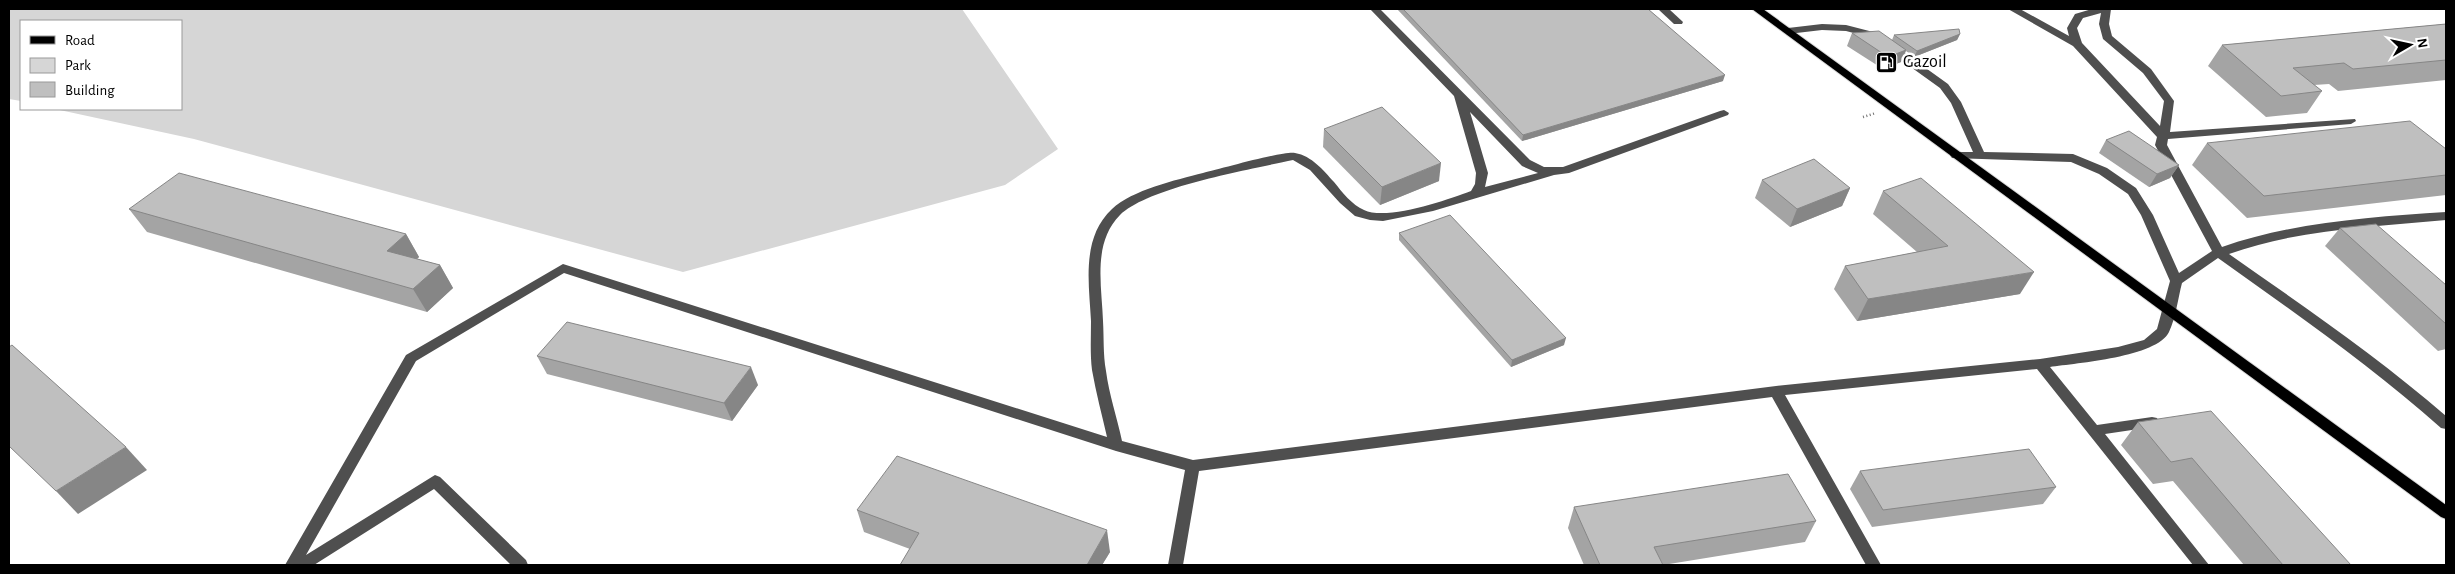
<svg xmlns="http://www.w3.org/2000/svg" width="2455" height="574" viewBox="0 0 2455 574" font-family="'Alegreya Sans',sans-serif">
  <rect width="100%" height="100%" fill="#fff"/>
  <!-- green -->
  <polygon fill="#d6d6d6" points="9,9 962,9 1058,149 1005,185 683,272 194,139 55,109 181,109 181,21 21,21 21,101 9,99"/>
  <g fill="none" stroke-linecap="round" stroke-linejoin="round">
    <defs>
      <polygon id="major" points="1752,9 1763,9 2446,505 2446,519 2441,517"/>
    </defs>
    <!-- major casing -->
    <use href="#major" stroke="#dbdbdb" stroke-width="2"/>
    <!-- path -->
    <polyline stroke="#717171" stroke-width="2.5" stroke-dasharray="1 2.5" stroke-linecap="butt" points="1863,117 1876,113"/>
    <!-- minor -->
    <g fill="#4f4f4f" fill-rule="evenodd">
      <path d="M1370,9H1380L1530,160L1544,167H1563L1720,111L1724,110L1729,113L1728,115L1569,173L1554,175L1433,211L1383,221L1370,220L1355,216L1340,203L1310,170L1293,160C1252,169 1148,187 1120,215C1092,243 1102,287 1103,321C1104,338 1103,354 1106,371C1109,394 1117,418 1122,441L1193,460L1776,386L2040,359L2118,347L2144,340L2157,329L2170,281L2141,215L2128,194L2099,174L2071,162L1952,158L1950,155L1952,152H1973L1951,103L1940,88L1869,37L1846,31L1822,30L1788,34L1783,31L1788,28L1822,24L1846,25L1877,33L1948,84L1961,102L1984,152L2073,154L2107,168L2136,188L2153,215L2179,273L2212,251L2155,145L2157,137L2073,46L2008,9H2020L2069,36L2067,28L2075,14L2092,9H2111L2109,24L2112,36L2151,69L2174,101L2170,132L2355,119L2356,121L2351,124L2168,139L2167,145L2222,247C2294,222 2371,217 2446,212V220C2373,227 2299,229 2229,254C2303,306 2378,357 2446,416V429L2441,428C2371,366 2294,312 2218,258L2182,283C2178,298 2176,317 2169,332C2157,357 2077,363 2050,367L2097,425L2152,417L2157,418L2159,422L2157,426L2152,427L2105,434L2209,565H2193L2037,369L1785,395L1881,565H1866L1772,397L1199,471L1183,565H1168L1185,470L1116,451L564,273L416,361L306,555L435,475L440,477L526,560L528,565H511L434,489L314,565H285L406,355L563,264L1107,437C1102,415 1096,393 1092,370C1090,354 1091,337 1091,321C1089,283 1081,238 1112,209C1132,190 1176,180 1203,173C1220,169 1282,151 1295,153C1312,156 1323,170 1334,182C1342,192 1352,205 1364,210C1387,221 1447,200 1471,191L1475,184L1476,173L1454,96ZM2101,13L2099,24L2103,39L2143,73L2164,101L2160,126L2082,43L2077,28L2083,18ZM1470,112L1522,166L1538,173L1485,187L1488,173Z"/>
      <polygon points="1658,9 1669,9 1683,22 1682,24 1674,24"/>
    </g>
    <!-- major -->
    <use href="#major" fill="#000" fill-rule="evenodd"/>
  </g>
  <!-- wall -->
  <g fill="#a4a4a4">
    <polygon points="1397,9 1648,9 1723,81 1522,141"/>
    <polygon points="2446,24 2446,80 2338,91 2329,84 2314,85 2322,91 2307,113 2266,117 2208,66 2222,45"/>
    <polygon points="1852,33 1892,40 1894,35 1960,34 1957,40 1914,57 1906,51 1901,62 1883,69 1847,46"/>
    <polygon points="1324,129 1439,181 1380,205 1323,147"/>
    <polygon points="2106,140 2179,165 2170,178 2149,187 2099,153"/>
    <polygon points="2207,143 2446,149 2446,195 2247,218 2192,165"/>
    <polygon points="1762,180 1850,188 1842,206 1790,227 1755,198"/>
    <polygon points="1883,191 2020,294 1857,321 1834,289 1845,266 1917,252 1873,214"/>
    <polygon points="129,209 406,234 419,257 417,259 440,265 453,288 427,312 147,232"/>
    <polygon points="2340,228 2446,285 2446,349 2438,351 2325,246"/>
    <polygon points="1399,233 1564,345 1511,367 1399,240"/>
    <polygon points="537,356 758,385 732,421 547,374"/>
    <polygon points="2138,422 2351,565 2244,565 2173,481 2153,484 2121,445"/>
    <polygon points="1860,471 2056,487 2043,504 1872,527 1850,489"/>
    <polygon points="1574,507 1816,521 1805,542 1663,565 1584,565 1568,528"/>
    <polygon points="857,510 1110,552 1102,565 900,565 910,549 864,532"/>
  </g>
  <!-- shaded-wall -->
  <g fill="#868686">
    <polygon points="1960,34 1957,40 1914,57 1917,51"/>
    <polygon points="1906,50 1901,62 1883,69 1888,57"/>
    <polygon points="1725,75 1723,81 1522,141 1523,135"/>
    <polygon points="1441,163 1439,181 1380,205 1382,187"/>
    <polygon points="2179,165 2170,178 2149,187 2157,174"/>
    <polygon points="1850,188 1842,206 1790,227 1797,209"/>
    <polygon points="406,234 419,257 401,273 387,251"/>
    <polygon points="440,265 453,288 427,312 413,289"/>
    <polygon points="2034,272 2020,294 1857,321 1868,299"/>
    <polygon points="1566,338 1564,345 1511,367 1512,360"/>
    <polygon points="751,367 758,385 732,421 724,403"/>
    <polygon points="126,447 147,470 78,514 56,491"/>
    <polygon points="1107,530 1110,552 1102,565 1087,565"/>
  </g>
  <!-- building -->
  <g fill="#bfbfbf" stroke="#868686">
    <polygon points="1403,9 1648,9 1725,75 1523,135"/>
    <polygon points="2446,24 2446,60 2353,69 2344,63 2293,68 2322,91 2281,96 2222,45"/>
    <polygon points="1959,29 1960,34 1917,51 1894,35"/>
    <polygon points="1879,31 1906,50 1888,57 1852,33"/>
    <polygon points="1382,107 1441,163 1382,187 1324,129"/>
    <polygon points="2410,121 2446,149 2446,175 2264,196 2207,143"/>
    <polygon points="2129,131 2179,165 2157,174 2106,140"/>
    <polygon points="1814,159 1850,188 1797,209 1762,180"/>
    <polygon points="179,173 406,234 387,251 440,265 413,289 129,209"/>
    <polygon points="1921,178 2034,272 1868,299 1845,266 1948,246 1883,191"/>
    <polygon points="1450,215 1566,338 1512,360 1399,233"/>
    <polygon points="2376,224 2446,285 2446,324 2340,228"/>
    <polygon points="567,322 751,367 724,403 537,356"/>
    <polygon points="12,345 126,447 56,491 9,446 9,347"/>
    <polygon points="2211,411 2351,565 2281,565 2283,565 2192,458 2171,462 2138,422"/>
    <polygon points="2029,449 2056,487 1883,510 1860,471"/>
    <polygon points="897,456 1107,530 1087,565 900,565 919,533 857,510"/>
    <polygon points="1788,474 1816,521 1654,547 1663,565 1600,565 1574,507"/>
  </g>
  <!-- icons -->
  <defs>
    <symbol id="fuel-square" viewBox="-11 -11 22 22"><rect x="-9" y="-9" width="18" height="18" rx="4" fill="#000" stroke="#fff"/><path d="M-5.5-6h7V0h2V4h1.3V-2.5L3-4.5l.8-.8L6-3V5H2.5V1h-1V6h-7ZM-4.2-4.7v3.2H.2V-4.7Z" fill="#fff"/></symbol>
  </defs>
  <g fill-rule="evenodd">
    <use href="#fuel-square" x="1874" y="50" width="25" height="25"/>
  </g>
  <g text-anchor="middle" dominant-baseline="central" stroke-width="5" stroke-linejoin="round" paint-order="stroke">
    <!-- poi labels -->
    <g font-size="18" fill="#000" stroke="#fff" text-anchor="start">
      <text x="1903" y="62">Gazoil</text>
    </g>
  </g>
  <!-- border -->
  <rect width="2455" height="574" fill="none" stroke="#000000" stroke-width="20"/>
  <!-- legend -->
  <rect x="20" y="20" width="162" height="90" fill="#ffffff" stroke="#999999"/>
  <rect x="30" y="36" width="25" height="8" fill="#000000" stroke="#999999"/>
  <text x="65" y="45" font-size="15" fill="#000000">Road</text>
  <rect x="30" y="58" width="25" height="15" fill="#d6d6d6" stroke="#999999"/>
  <text x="65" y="70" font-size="15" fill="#000000">Park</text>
  <rect x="30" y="82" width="25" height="15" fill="#bfbfbf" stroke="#999999"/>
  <text x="65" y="95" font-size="15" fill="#000000">Building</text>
  <!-- north arrow -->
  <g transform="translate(2410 45) rotate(81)" stroke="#ffffff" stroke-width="4" paint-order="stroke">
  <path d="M0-4L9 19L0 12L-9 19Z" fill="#000000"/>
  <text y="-8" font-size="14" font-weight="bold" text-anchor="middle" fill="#000000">N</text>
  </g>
</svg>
